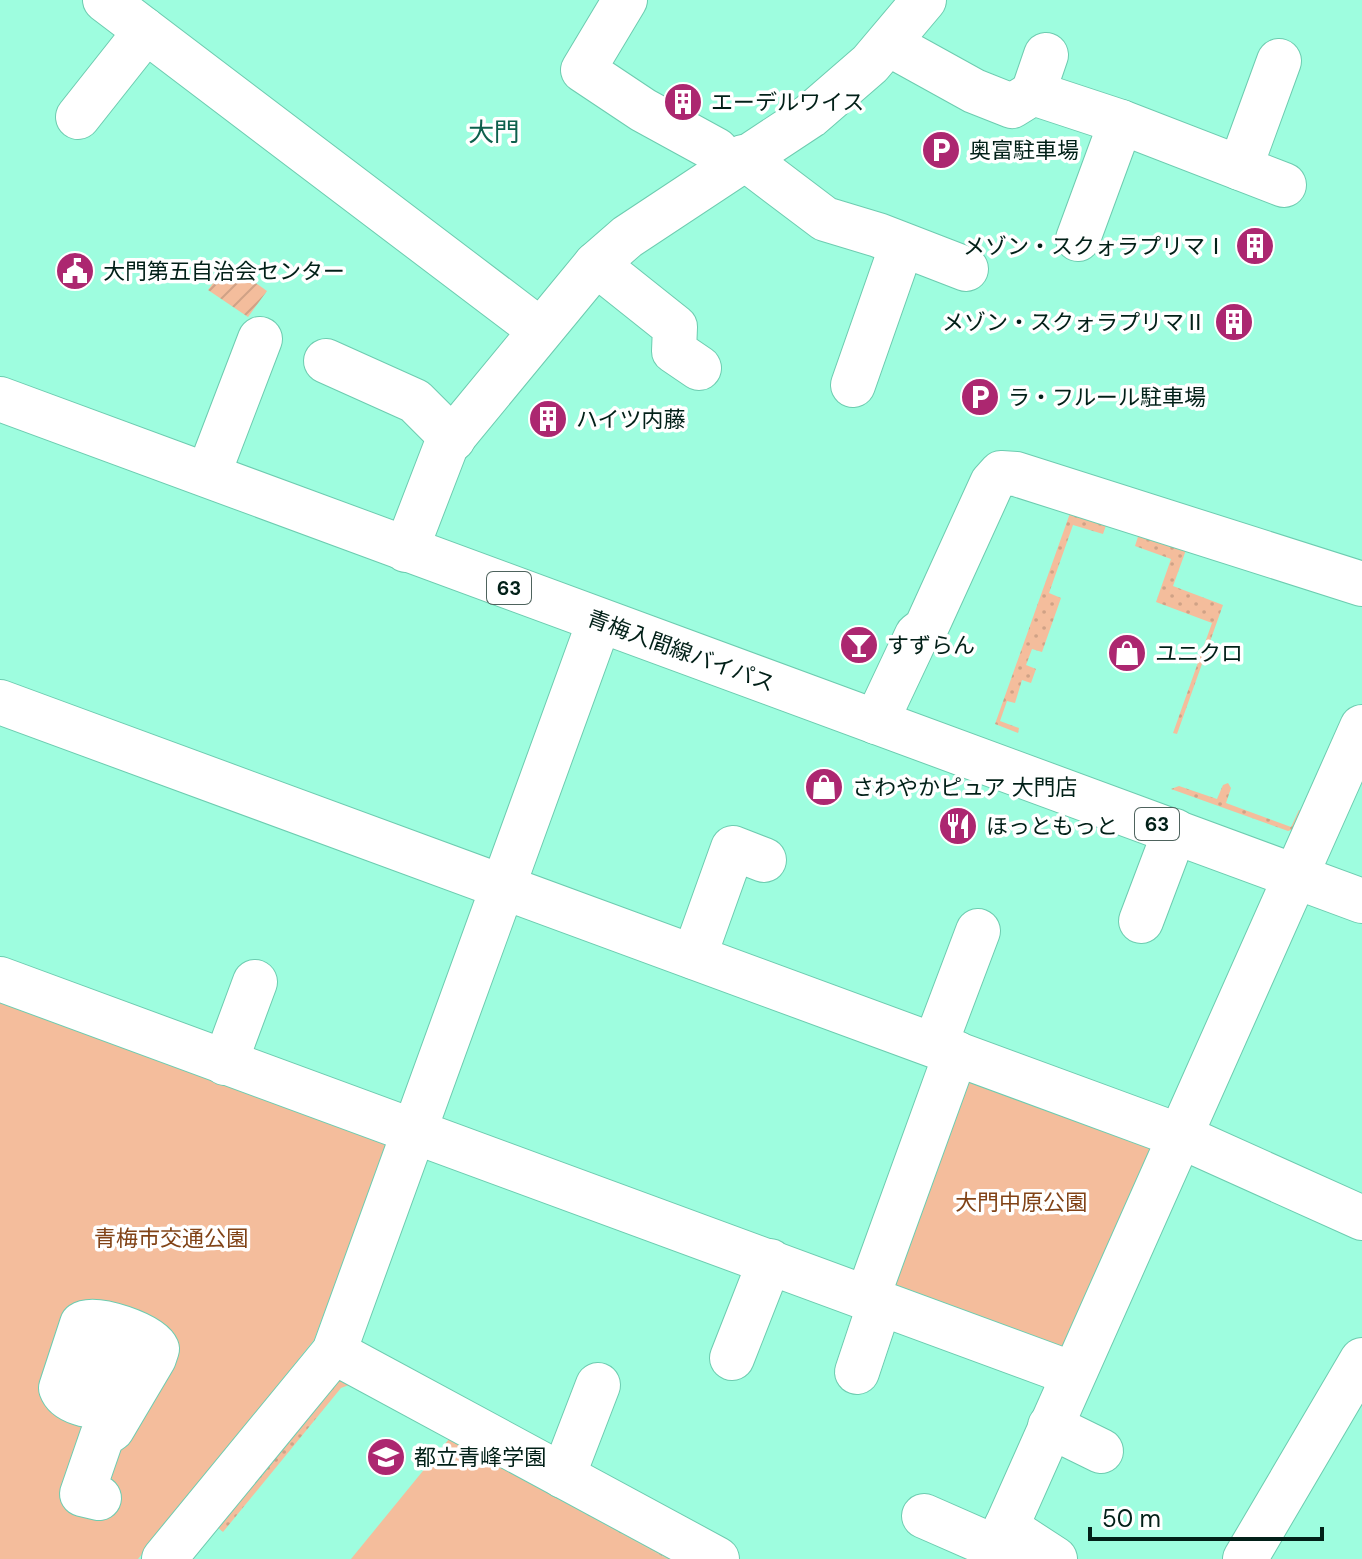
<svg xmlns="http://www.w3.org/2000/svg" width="1362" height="1559" viewBox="0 0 1362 1559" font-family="'DM Sans','Noto Sans JP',sans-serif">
  <defs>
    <pattern id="grass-dots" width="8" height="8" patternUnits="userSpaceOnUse" patternTransform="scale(2)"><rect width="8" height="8" fill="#f4bd9c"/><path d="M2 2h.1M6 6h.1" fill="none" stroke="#d0a286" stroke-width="1.8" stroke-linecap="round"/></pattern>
    <pattern id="garden-furrows" width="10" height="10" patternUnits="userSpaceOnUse" patternTransform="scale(2)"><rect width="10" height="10" fill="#f4bd9c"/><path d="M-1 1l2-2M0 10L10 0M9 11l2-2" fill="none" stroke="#d0a286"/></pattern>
  </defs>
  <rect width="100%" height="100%" fill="#9efddf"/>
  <!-- grass -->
  <g fill="url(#grass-dots)">
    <polygon points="1074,502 1110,514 1103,534 1073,525 1049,593 1061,598 1042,652 1032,649 1026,665 1036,669 1031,683 1022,680 1015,703 1007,701 1000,721 1019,728 1018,733 995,724"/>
    <polygon points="1142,524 1190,539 1173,586 1223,605 1177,734 1173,733 1212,623 1156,602 1171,559 1135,546"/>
    <polygon points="1228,783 1231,788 1226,803 1291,827 1299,810 1306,813 1299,827 1288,831 1171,789 1179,786 1217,799 1223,785"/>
    <polygon points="350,1375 686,1559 667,1559 349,1385 341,1388 223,1532 216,1526 335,1380"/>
  </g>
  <!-- park -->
  <g fill="#f4bd9c">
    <polygon points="0,995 382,1134 387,1145 314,1340 138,1559 0,1559"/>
    <polygon points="957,1078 1150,1139 1156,1152 1071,1346 1056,1353 888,1291"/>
    <polygon points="449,1439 667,1559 351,1559"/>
  </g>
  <!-- garden -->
  <polygon fill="url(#garden-furrows)" points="228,263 267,291 248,317 208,290"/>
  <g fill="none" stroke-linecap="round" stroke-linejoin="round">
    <defs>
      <g id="minor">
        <polyline points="105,0 540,330"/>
        <polyline points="625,0 583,70 643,110 716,150 730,166"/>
        <polyline points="889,44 974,91 1012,106 1033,93 1121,122 1284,185"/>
        <polyline points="1033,93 1046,55"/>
        <polyline points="78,117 135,45 143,29"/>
        <polyline points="743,157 825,219 878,235 966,269"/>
        <polyline points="1240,168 1279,61"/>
        <polyline points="1078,239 1121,122"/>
        <polyline points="596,264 675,327 674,351 699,368"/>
        <polyline points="326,361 415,401 453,439"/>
        <polyline points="853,385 902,245"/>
        <polyline points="208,475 260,339"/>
        <polyline points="406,550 446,446 596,264 627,237 810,116 870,64 924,0"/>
        <polyline points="0,702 1180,1136 1362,1218"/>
        <polyline points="876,722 917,635 926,628 992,483 1001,473 1016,474 1362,584"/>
        <polyline points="1141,921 1175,831"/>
        <polyline points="694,957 733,848 764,860"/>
        <polyline points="0,979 1073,1374"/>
        <polyline points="935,1045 978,931"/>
        <polyline points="225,1063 255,982"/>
        <polyline points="868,1296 956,1053"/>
        <polyline points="334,1352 717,1559"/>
        <polyline points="732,1358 770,1261"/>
        <polyline points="857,1372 880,1303"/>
        <polyline points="1050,1426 1101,1451"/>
        <polyline points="563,1476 598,1385"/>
        <path d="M99,1498L82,1494L102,1436L112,1429L154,1358L157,1349C151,1335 95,1315 82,1324L61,1388C66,1402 92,1409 105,1404L109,1391L83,1376L86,1360L91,1356L147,1370"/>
        <polyline points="924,1516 997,1548"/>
        <polyline points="1006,1527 1055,1559"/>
        <polyline points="164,1559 334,1352 599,622"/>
        <polyline points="992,1559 1362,727"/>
        <polyline points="1245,1559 1362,1360"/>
      </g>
      <polyline id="major" points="0,399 1362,901"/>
    </defs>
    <!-- minor casing -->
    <use href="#minor" stroke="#6dccb0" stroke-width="46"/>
    <!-- major casing -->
    <use href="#major" stroke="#6dccb0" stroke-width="46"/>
    <!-- minor -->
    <use href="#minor" stroke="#fff" stroke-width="44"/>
    <!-- major -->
    <use href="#major" stroke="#fff" stroke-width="44"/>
  </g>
  <!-- icons -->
  <defs>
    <symbol id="building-disc" viewBox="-11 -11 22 22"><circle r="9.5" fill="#ac2770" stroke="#fff"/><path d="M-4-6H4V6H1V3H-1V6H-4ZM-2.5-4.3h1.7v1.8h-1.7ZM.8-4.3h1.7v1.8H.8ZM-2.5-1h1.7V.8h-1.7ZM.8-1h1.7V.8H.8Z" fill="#fff"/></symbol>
    <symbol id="parking-disc" viewBox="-11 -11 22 22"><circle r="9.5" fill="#ac2770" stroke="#fff"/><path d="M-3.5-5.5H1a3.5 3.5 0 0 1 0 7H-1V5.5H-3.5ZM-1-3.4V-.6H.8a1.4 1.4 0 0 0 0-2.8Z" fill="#fff"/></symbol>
    <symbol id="civic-disc" viewBox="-11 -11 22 22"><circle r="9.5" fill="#ac2770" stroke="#fff"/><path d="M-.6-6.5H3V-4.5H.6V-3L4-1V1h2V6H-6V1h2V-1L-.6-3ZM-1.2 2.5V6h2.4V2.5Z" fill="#fff"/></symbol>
    <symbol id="bar-disc" viewBox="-11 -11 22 22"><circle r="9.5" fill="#ac2770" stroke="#fff"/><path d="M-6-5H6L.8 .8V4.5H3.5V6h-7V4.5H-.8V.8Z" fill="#fff"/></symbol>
    <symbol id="shop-disc" viewBox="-11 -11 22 22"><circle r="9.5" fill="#ac2770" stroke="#fff"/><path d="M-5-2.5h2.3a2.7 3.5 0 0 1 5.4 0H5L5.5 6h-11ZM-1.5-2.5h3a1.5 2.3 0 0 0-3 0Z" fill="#fff"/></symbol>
    <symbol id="restaurant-disc" viewBox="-11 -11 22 22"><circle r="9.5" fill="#ac2770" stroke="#fff"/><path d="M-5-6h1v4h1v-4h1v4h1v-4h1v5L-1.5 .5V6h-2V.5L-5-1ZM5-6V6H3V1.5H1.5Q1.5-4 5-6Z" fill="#fff"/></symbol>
    <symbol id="school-disc" viewBox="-11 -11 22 22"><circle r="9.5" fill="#ac2770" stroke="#fff"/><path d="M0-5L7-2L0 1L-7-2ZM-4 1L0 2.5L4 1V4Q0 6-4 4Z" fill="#fff"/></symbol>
  </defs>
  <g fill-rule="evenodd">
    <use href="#building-disc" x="661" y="80" width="44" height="44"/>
    <use href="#parking-disc" x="919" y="128" width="44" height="44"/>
    <use href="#building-disc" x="1233" y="224" width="44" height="44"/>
    <use href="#civic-disc" x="53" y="249" width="44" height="44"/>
    <use href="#building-disc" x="1212" y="300" width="44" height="44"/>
    <use href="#parking-disc" x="958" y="375" width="44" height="44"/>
    <use href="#building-disc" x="526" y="397" width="44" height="44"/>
    <use href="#bar-disc" x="837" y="623" width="44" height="44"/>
    <use href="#shop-disc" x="1105" y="631" width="44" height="44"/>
    <use href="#shop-disc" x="802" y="765" width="44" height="44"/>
    <use href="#restaurant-disc" x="936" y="804" width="44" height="44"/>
    <use href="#school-disc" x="364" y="1435" width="44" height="44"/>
  </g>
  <g text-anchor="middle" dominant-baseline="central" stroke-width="7" stroke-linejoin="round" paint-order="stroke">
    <!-- shield labels -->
    <g fill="#fff" stroke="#4e635d" stroke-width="2">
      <rect x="487" y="572" width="44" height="32" rx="6"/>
      <rect x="1135" y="808" width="44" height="32" rx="6"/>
    </g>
    <g font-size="20" font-weight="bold" fill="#022018">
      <text x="509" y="588">63</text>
      <text x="1157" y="824">63</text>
    </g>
    <!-- poi labels -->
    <g font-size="22" fill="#022018" stroke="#fff" text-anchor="start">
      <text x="711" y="102">エーデルワイス</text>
      <text x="969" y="150">奥富駐車場</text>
      <text x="1227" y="246" text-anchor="end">メゾン・スクォラプリマⅠ</text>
      <text x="103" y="271">大門第五自治会センター</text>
      <text x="1206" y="322" text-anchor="end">メゾン・スクォラプリマⅡ</text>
      <text x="1008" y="397">ラ・フルール駐車場</text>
      <text x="576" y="419">ハイツ内藤</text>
      <text x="887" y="645">すずらん</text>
      <text x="1155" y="653">ユニクロ</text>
      <text x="852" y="787">さわやかピュア 大門店</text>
      <text x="986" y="826">ほっともっと</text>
      <text x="414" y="1457">都立青峰学園</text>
    </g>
    <!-- street labels -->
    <g font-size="22" fill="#022018" stroke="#fff">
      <text transform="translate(681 651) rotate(20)">青梅入間線バイパス</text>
    </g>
    <!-- park labels -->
    <g font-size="22" fill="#814317" stroke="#fff">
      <text x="1021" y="1202">大門中原公園</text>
      <text x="171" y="1238">青梅市交通公園</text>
    </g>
    <!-- quarter labels -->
    <g font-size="26" fill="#0e604d" stroke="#fff">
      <text x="494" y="132">大門</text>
    </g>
  </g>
  <!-- scale -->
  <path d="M1090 1527v12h232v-12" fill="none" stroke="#022018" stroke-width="4"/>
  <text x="1102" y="1527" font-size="24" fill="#022018" stroke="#ffffff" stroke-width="6" paint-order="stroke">50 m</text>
</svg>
